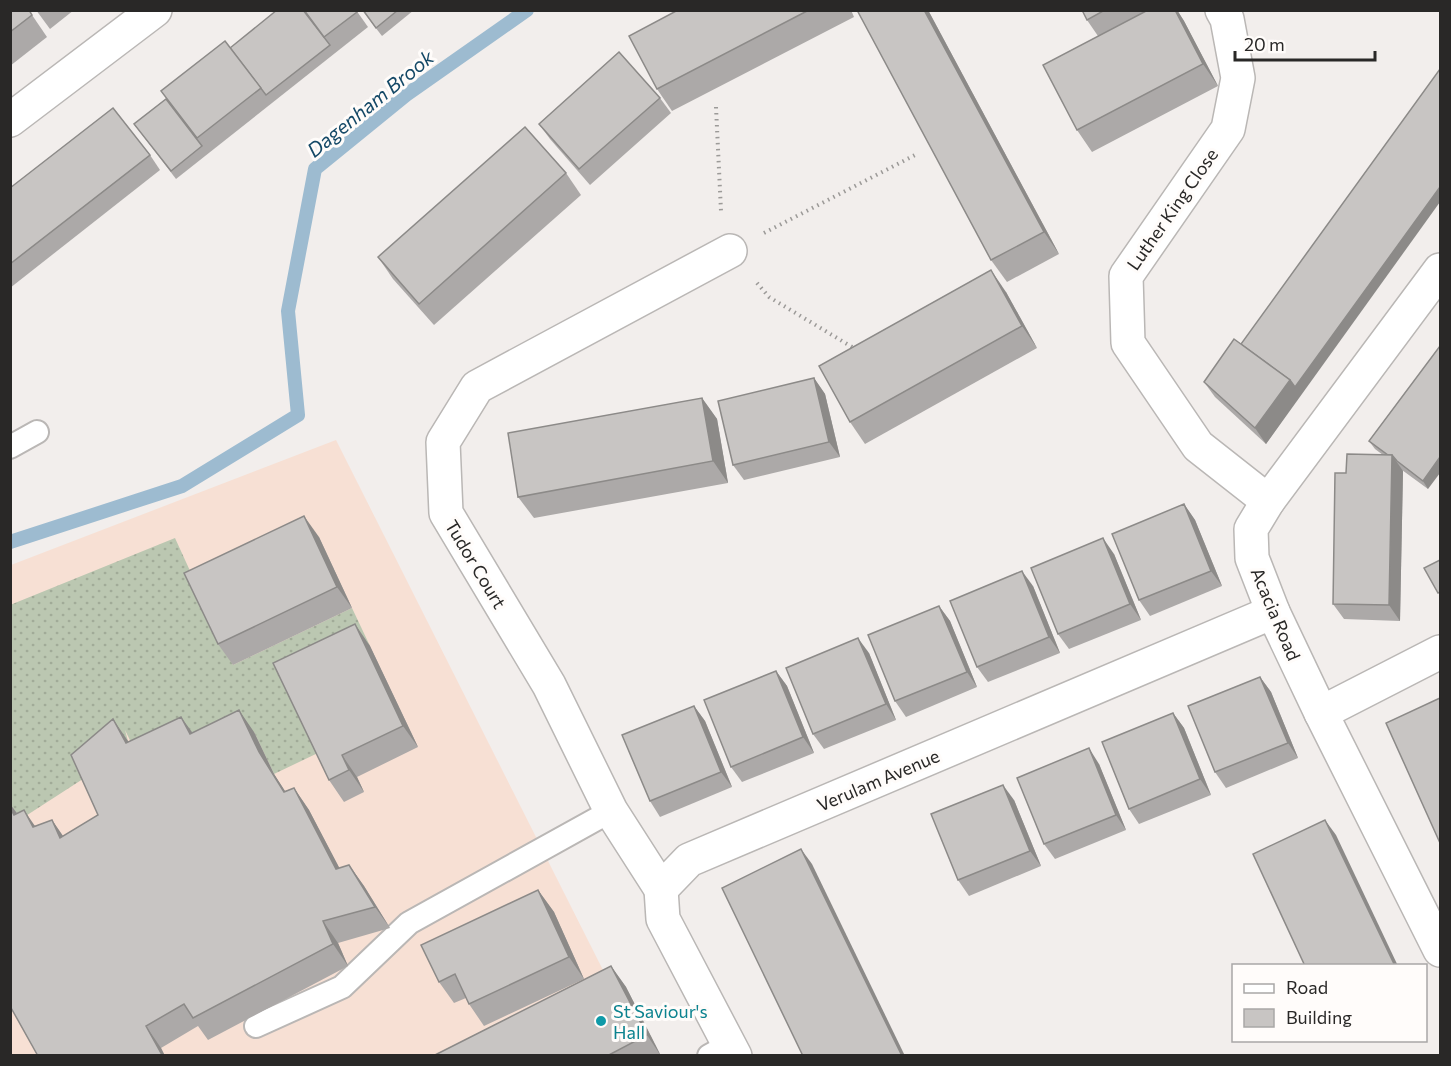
<svg xmlns="http://www.w3.org/2000/svg" width="1451" height="1066" viewBox="0 0 1451 1066" font-family="Commissioner,sans-serif">
  <defs>
    <pattern id="grass-dots" width="8" height="8" patternUnits="userSpaceOnUse" patternTransform="scale(1.5)"><rect width="8" height="8" fill="#bbc7b1"/><path d="M2 2h.1M6 6h.1" fill="none" stroke="#a1ab98" stroke-width="1.8" stroke-linecap="round"/></pattern>
  </defs>
  <rect width="100%" height="100%" fill="#f2eeec"/>
  <!-- education -->
  <polygon fill="#f7e0d4" points="336,440 612,988 480,1055 11,1056 11,565"/>
  <!-- grass -->
  <polygon fill="url(#grass-dots)" points="175,538 233,665 352,608 370,646 289,684 320,752 274,774 254,732 142,765 125,730 128,741 86,777 21,819 11,806 10,605"/>
  <g fill="none" stroke-linecap="round" stroke-linejoin="round">
    <!-- stream -->
    <polyline stroke="#9dbbd0" stroke-width="14" points="10,542 182,486 298,415 288,311 315,169 406,95 527,10"/>
    <defs>
      <g id="lane">
        <polyline points="10,447 37,432"/>
        <polyline points="256,1026 342,987 409,923 611,811"/>
        <polyline points="709,1056 729,1045"/>
      </g>
      <g id="street">
        <polyline points="1222,10 1227,19 1238,78 1228,129 1126,276 1128,343 1198,446 1268,501"/>
        <polyline points="10,120 155,10"/>
        <polyline points="1440,270 1268,501 1251,529 1252,558 1273,612 1321,713 1440,950"/>
        <polyline points="1321,713 1440,652"/>
        <polyline points="661,889 611,811 549,685 446,513 443,442 477,387 730,251"/>
        <polyline points="735,1056 663,919 661,889 689,860 1273,612"/>
      </g>
    </defs>
    <!-- lane casing -->
    <use href="#lane" stroke="#bab7b5" stroke-width="26"/>
    <!-- street casing -->
    <use href="#street" stroke="#bab7b5" stroke-width="36"/>
    <!-- path -->
    <g stroke="#9c9a98" stroke-width="4" stroke-dasharray="1.5 4.5" stroke-linecap="butt">
      <polyline points="716,107 721,211"/>
      <polyline points="764,233 915,155"/>
      <polyline points="757,283 769,297 857,350"/>
    </g>
    <!-- lane -->
    <use href="#lane" stroke="#fff" stroke-width="22"/>
    <!-- street -->
    <use href="#street" stroke="#fff" stroke-width="33"/>
  </g>
  <!-- wall -->
  <g fill="#aca9a8">
    <polygon points="10,10 32,15 47,37 10,66"/>
    <polygon points="36,10 74,10 50,29"/>
    <polygon points="356,10 368,27 176,179 134,124 230,48"/>
    <polygon points="362,10 414,10 382,36"/>
    <polygon points="678,10 851,10 854,17 672,111 657,89"/>
    <polygon points="928,10 1059,254 1007,282 991,260"/>
    <polygon points="1082,10 1177,10 1184,21 1218,86 1092,152 1077,130 1098,36 1087,20"/>
    <polygon points="660,98 671,113 590,185 550,139 539,124"/>
    <polygon points="150,155 160,170 10,288 10,188"/>
    <polygon points="566,173 581,195 434,325 393,279 378,257"/>
    <polygon points="1006,292 1037,348 865,444 850,422"/>
    <polygon points="1241,344 1300,395 1266,444 1215,397 1204,382"/>
    <polygon points="1440,346 1428,489 1402,470 1403,471 1400,621 1344,619 1333,604 1346,473 1383,455 1375,449 1369,441"/>
    <polygon points="814,378 825,394 840,457 744,480 733,465"/>
    <polygon points="702,398 717,419 728,483 534,518 518,497"/>
    <polygon points="1184,504 1195,520 1222,586 1150,616 1139,600"/>
    <polygon points="319,537 352,608 233,665 218,644"/>
    <polygon points="1114,554 1141,620 1069,649 1058,634"/>
    <polygon points="1033,586 1060,653 988,682 977,667"/>
    <polygon points="939,606 950,621 977,687 906,717 895,701"/>
    <polygon points="370,646 418,747 357,777 364,792 344,802 329,780"/>
    <polygon points="869,653 896,720 824,749 813,734"/>
    <polygon points="776,671 787,686 814,753 742,782 731,767"/>
    <polygon points="1260,677 1271,692 1298,758 1226,788 1215,772"/>
    <polygon points="694,706 705,721 732,787 660,817 650,801"/>
    <polygon points="1173,713 1184,728 1211,795 1139,824 1129,809"/>
    <polygon points="181,717 192,733 254,732 274,774 285,791 294,788 309,810 339,868 349,865 364,886 390,928 338,943 348,966 208,1040 198,1026 161,1048 165,1056 38,1056 10,1006 10,804 17,813 35,826 52,820 63,836 98,815 129,742"/>
    <polygon points="1099,764 1126,830 1055,859 1044,844"/>
    <polygon points="1014,800 1041,866 969,896 958,880"/>
    <polygon points="538,890 554,912 584,979 484,1026 469,1004 466,998 454,1003 439,982"/>
    <polygon points="611,966 626,987 661,1056 433,1056"/>
  </g>
  <!-- shaded-wall -->
  <g fill="#8c8a88">
    <polygon points="924,10 928,10 1059,254 1044,232"/>
    <polygon points="1175,10 1177,10 1184,21 1218,86 1203,64"/>
    <polygon points="1440,187 1440,202 1266,444 1255,428 1290,380"/>
    <polygon points="991,270 1006,292 1037,348 1022,326"/>
    <polygon points="814,378 825,394 840,457 829,442"/>
    <polygon points="702,398 717,419 728,483 713,461"/>
    <polygon points="1392,455 1403,471 1400,621 1389,605"/>
    <polygon points="1440,457 1440,473 1428,489 1423,481"/>
    <polygon points="1184,504 1195,520 1222,586 1211,571"/>
    <polygon points="304,516 319,537 352,608 337,587"/>
    <polygon points="1103,538 1114,554 1141,620 1130,604"/>
    <polygon points="1022,571 1033,586 1060,653 1049,637"/>
    <polygon points="939,606 950,621 977,687 967,672"/>
    <polygon points="355,624 370,646 418,747 403,726"/>
    <polygon points="858,638 869,653 896,720 886,704"/>
    <polygon points="776,671 787,686 814,753 803,737"/>
    <polygon points="1260,677 1271,692 1298,758 1288,743"/>
    <polygon points="694,706 705,721 732,787 721,772"/>
    <polygon points="239,710 254,732 274,774 299,813 284,792 259,752"/>
    <polygon points="1173,713 1184,728 1211,795 1200,779"/>
    <polygon points="181,717 197,739 190,734"/>
    <polygon points="113,719 128,741 142,765 126,743"/>
    <polygon points="1089,748 1099,764 1126,830 1116,815"/>
    <polygon points="342,755 357,777 364,792 349,770"/>
    <polygon points="1003,785 1014,800 1041,866 1030,851"/>
    <polygon points="294,788 309,810 351,890 336,869"/>
    <polygon points="10,804 21,819 14,815 10,808"/>
    <polygon points="24,810 39,832 33,827"/>
    <polygon points="52,820 67,842 60,838"/>
    <polygon points="1325,820 1336,835 1398,966 1395,966"/>
    <polygon points="801,849 812,864 905,1056 902,1056"/>
    <polygon points="349,865 364,886 390,928 375,907"/>
    <polygon points="538,890 554,912 584,979 569,957"/>
    <polygon points="323,921 338,943 348,966 333,944"/>
    <polygon points="611,966 626,987 661,1056 647,1035"/>
    <polygon points="146,1026 161,1048 165,1056 162,1055"/>
  </g>
  <!-- building -->
  <g fill="#c8c5c3" stroke="#8c8a88" stroke-width="1.5">
    <polygon points="10,10 29,10 32,15 10,32"/>
    <polygon points="277,10 303,10 330,45 266,95 230,48"/>
    <polygon points="304,10 356,10 357,12 324,37"/>
    <polygon points="363,10 398,10 376,28"/>
    <polygon points="678,10 809,10 657,89 629,36"/>
    <polygon points="857,10 924,10 1044,232 991,260"/>
    <polygon points="1082,10 1105,10 1087,20"/>
    <polygon points="1148,10 1175,10 1203,64 1077,130 1043,65"/>
    <polygon points="225,41 261,88 197,138 161,91"/>
    <polygon points="619,52 660,98 579,169 539,124"/>
    <polygon points="1440,69 1440,187 1295,387 1290,380 1241,344"/>
    <polygon points="166,99 202,146 171,171 134,124"/>
    <polygon points="113,108 150,155 10,264 10,188"/>
    <polygon points="525,127 566,173 419,304 378,257"/>
    <polygon points="991,270 1022,326 850,422 819,366"/>
    <polygon points="1234,339 1290,380 1255,428 1204,382"/>
    <polygon points="1440,346 1440,457 1423,481 1397,461 1392,455 1388,455 1369,441"/>
    <polygon points="814,378 829,442 733,465 718,401"/>
    <polygon points="702,398 713,461 518,497 508,433"/>
    <polygon points="1347,454 1392,455 1389,605 1333,604 1335,473 1346,473"/>
    <polygon points="1184,504 1211,571 1139,600 1112,534"/>
    <polygon points="304,516 337,587 218,644 184,573"/>
    <polygon points="1103,538 1130,604 1058,634 1031,568"/>
    <polygon points="1440,560 1440,592 1438,593 1424,568"/>
    <polygon points="1022,571 1049,637 977,667 950,601"/>
    <polygon points="939,606 967,672 895,701 868,635"/>
    <polygon points="355,624 403,726 342,755 349,770 329,780 273,663"/>
    <polygon points="858,638 886,704 813,734 786,668"/>
    <polygon points="776,671 803,737 731,767 704,700"/>
    <polygon points="1260,677 1288,743 1215,772 1188,706"/>
    <polygon points="1440,698 1440,843 1386,723"/>
    <polygon points="694,706 721,772 650,801 622,735"/>
    <polygon points="239,710 259,752 284,792 294,788 336,869 349,865 375,907 323,921 333,944 193,1018 184,1004 146,1026 162,1055 161,1056 38,1056 10,1006 10,808 14,815 24,810 33,827 52,820 60,838 98,815 71,755 113,719 126,743 181,717 190,734"/>
    <polygon points="1173,713 1200,779 1129,809 1102,742"/>
    <polygon points="1089,748 1116,815 1044,844 1017,778"/>
    <polygon points="1003,785 1030,851 958,880 931,814"/>
    <polygon points="1325,820 1395,966 1305,966 1253,854"/>
    <polygon points="801,849 902,1056 803,1056 722,888"/>
    <polygon points="538,890 569,957 469,1004 455,974 439,982 421,945"/>
    <polygon points="611,966 647,1035 607,1056 433,1056"/>
  </g>
  <!-- markers -->
  <circle fill="#0f9aa8" stroke="#fffcfa" stroke-width="2" cx="601" cy="1021" r="6"/>
  <g text-anchor="middle" dominant-baseline="central" stroke-width="6" stroke-linejoin="round" paint-order="stroke">
    <!-- street labels -->
    <g font-size="18" fill="#292827" stroke="#fffcfa">
      <text transform="translate(1172 209) rotate(-55)">Luther King Close</text>
      <text transform="translate(476 564) rotate(59)">Tudor Court</text>
      <text transform="translate(1276 614) rotate(67)">Acacia Road</text>
      <text transform="translate(878 780) rotate(-23)">Verulam Avenue</text>
    </g>
    <!-- culture labels -->
    <g font-size="18" fill="#0d838f" stroke="#fffcfa" text-anchor="start">
      <text x="613" y="1011">St Saviour's<tspan x="613" dy="21">Hall</tspan></text>
    </g>
    <!-- water labels -->
    <g font-size="20" font-style="italic" fill="#154967" stroke="#fffcfa">
      <text transform="translate(370 103) rotate(-39)">Dagenham Brook</text>
    </g>
  </g>
  <!-- border -->
  <rect width="1451" height="1066" fill="none" stroke="#292827" stroke-width="24"/>
  <!-- legend -->
  <rect x="1232" y="964" width="195" height="78" fill="#fffcfa" stroke="#a9a7a6" stroke-width="1.5"/>
  <rect x="1244" y="984" width="30" height="9" fill="#ffffff" stroke="#a9a7a6" stroke-width="1.5"/>
  <text x="1286" y="994" font-size="18" fill="#292827">Road</text>
  <rect x="1244" y="1009" width="30" height="18" fill="#c8c5c3" stroke="#a9a7a6" stroke-width="1.5"/>
  <text x="1286" y="1024" font-size="18" fill="#292827">Building</text>
  <!-- scale -->
  <path d="M1235 51v9h140v-9" fill="none" stroke="#292827" stroke-width="3"/>
  <text x="1244" y="51" font-size="18" fill="#292827" stroke="#fffcfa" stroke-width="4.5" paint-order="stroke">20 m</text>
</svg>
